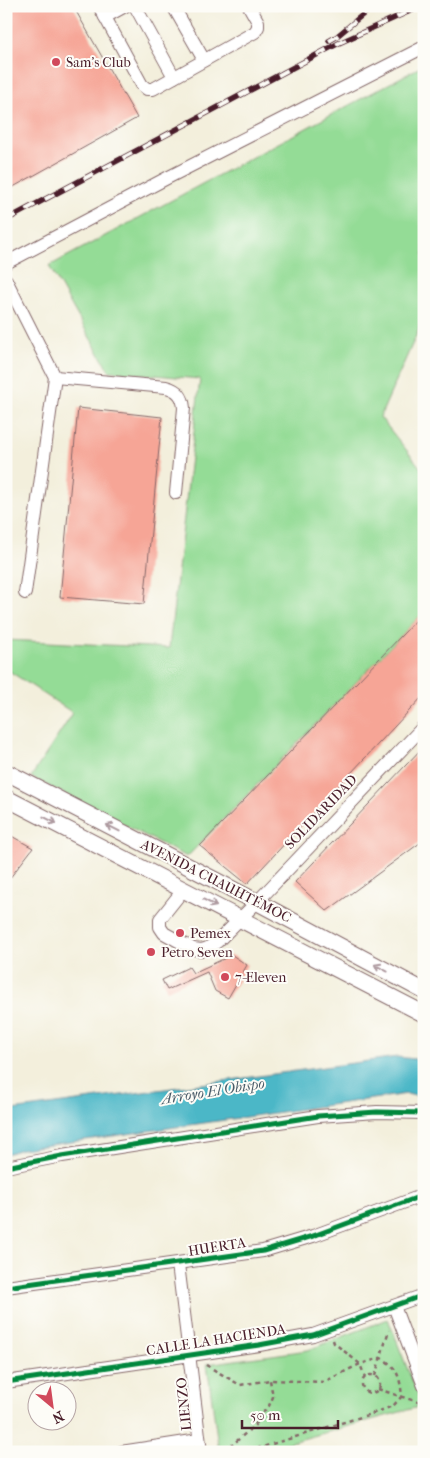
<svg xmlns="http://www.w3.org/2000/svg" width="430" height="1458" viewBox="0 0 430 1458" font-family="'IM FELL French Canon',serif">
  <rect width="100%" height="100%" fill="#fdfcf7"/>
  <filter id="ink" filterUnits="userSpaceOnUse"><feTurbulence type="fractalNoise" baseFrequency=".02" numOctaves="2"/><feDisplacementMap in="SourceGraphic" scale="10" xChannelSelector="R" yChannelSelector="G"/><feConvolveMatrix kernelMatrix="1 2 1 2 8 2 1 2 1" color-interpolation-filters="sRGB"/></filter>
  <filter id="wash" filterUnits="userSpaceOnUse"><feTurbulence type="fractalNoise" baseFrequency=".0096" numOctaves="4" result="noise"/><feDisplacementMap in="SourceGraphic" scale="20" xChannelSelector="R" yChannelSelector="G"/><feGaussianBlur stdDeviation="1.12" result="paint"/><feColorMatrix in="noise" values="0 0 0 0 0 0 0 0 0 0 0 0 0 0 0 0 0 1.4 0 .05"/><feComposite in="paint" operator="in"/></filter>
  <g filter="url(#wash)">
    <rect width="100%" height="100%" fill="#f3efdc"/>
    <!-- green -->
    <g fill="#94dc96" stroke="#6f7e60">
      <polygon points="424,65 424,294 419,329 380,417 424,472 424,612 187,857 31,777 73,713 6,669 6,640 169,648 200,379 109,371 49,266"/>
      <polygon points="388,1319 422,1406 255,1452 219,1452 207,1364 308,1350"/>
    </g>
    <!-- water -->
    <polygon fill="#4bb7c7" stroke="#4a6b79" points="397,1057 424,1060 424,1098 407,1094 22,1149 6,1154 6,1111 12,1110"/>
    <g id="blocks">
      <!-- building -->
      <g fill="#f6a596">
        <polygon points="6,6 73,6 137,118 6,191"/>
        <polygon points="78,408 162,417 144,604 60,597"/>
        <polygon points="424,612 424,695 247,884 200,846"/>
        <polygon points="424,746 424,840 327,911 295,882"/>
        <polygon points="6,833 33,848 6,883"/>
        <polygon points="232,955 247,965 228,998 215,991 207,972 167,990 162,980 189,967 193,973"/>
      </g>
    </g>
  </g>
  <g filter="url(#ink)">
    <use href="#blocks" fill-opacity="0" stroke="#856869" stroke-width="1"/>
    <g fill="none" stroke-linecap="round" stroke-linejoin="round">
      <defs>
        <g id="minor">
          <polyline points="99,6 142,85 147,89 153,89 255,32 258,27 258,22 249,6"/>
          <polyline points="135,6 174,77"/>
          <polyline points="173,6 204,60"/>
          <polyline points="105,17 125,6"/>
          <polyline points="6,263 167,178 424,47"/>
          <polyline points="6,280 55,377 25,593"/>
          <path d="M55,377L166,387C178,390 183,396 184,408L176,493"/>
          <polyline points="184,889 160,919 160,927 164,933 193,949 202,950 208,948 218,941 257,902 424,726"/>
          <polyline points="6,1167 62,1156 318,1116 377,1112 424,1113"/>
          <polyline points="178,1264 201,1452"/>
          <polyline points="6,1287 263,1251 313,1236 424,1195"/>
          <polyline points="394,1306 424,1386"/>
          <polyline points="6,1382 259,1345 313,1335 424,1295"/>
          <polyline points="121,1452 199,1440"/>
        </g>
        <g id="major">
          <polyline points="6,772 257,902 424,991"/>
          <polyline points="6,798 424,1014"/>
        </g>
      </defs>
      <!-- minor casing -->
      <use href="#minor" stroke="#856869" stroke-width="14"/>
      <!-- major casing -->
      <use href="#major" stroke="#856869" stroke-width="18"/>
      <!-- path -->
      <g stroke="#856869" stroke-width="2.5" stroke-dasharray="4 4" stroke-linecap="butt">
        <polyline points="333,1340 334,1343 360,1364 365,1377"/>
        <path d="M206,1365L240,1385L270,1380L324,1382L360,1364L381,1358C398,1367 400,1378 402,1396L393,1406L374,1413L259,1448L238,1452"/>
        <circle cx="371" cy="1384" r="9"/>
        <polyline points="375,1376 389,1330"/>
        <polyline points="378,1389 424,1404"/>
        <polyline points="224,1452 255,1425 260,1415 268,1408 273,1397 270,1380"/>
      </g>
      <!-- minor -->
      <use href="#minor" stroke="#fff" stroke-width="12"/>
      <!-- major -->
      <use href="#major" stroke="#fff" stroke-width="16"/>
      <defs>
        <g id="rail">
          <polyline points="329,41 336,37 373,6"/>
          <polyline points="6,220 339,43 421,6"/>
        </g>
      </defs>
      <!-- rail casing -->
      <use href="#rail" stroke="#4a1f2b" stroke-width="5.5"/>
      <!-- rail -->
      <use href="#rail" stroke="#fdfcf7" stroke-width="4" stroke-dasharray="11" stroke-linecap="butt"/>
      <!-- quiet -->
      <polyline stroke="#57b146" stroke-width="4" stroke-dasharray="8 4" stroke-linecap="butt" points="424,387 422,404 424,424"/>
      <defs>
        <g id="cycleway">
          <polyline points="6,1167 62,1156 318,1116 377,1112 424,1113"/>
          <polyline points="6,1287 263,1251 313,1236 424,1195"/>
          <polyline points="6,1382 259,1345 313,1335 424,1295"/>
        </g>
      </defs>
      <!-- cycleway casing -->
      <use href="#cycleway" stroke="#fdfcf7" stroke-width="8"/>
      <!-- cycleway -->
      <use href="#cycleway" stroke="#00873e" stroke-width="5"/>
    </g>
    <!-- one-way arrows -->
    <defs><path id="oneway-shaft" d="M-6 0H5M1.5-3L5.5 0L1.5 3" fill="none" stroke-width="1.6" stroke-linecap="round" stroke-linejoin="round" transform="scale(1.25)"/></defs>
    <g stroke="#ae9aa0">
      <use href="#oneway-shaft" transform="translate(50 820) rotate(27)"/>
      <use href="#oneway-shaft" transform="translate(113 828) rotate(-153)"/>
      <use href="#oneway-shaft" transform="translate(210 903) rotate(28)"/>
      <use href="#oneway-shaft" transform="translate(381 968) rotate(-152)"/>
    </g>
  </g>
  <!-- markers -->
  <g fill="#d1495b" stroke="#fdfcf7" stroke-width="2">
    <circle cx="56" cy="62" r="5"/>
    <circle cx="180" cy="933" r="5"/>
    <circle cx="151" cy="952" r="5"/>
    <circle cx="225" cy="977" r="5"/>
  </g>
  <g text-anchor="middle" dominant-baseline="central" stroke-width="4" stroke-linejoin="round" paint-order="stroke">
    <!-- poi labels -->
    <g font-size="14" fill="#4a1f2b" stroke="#fdfcf7" text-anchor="start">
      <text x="66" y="62">Sam's Club</text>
      <text x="190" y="933">Pemex</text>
      <text x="161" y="952">Petro Seven</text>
      <text x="235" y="977">7-Eleven</text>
    </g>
    <!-- street labels -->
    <g font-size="14" fill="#4a1f2b" stroke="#fdfcf7">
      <text transform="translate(321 812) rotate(-46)">SOLIDARIDAD</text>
      <text transform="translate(216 881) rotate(27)">AVENIDA CUAUHTÉMOC</text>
      <text transform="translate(217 1247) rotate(-9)">HUERTA</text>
      <text transform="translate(216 1340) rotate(-9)">CALLE LA HACIENDA</text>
      <text transform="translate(184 1404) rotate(-96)">LIENZO</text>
    </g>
    <!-- water labels -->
    <g font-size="15" font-style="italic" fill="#4a5c69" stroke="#fdfcf7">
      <text transform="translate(213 1091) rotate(-9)">Arroyo El Obispo</text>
    </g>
  </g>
  <!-- margin -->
  <rect width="430" height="1458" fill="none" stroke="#fdfcf7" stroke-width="25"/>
  <!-- north arrow -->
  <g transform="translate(52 1406) rotate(151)"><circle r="24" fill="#fdfcf7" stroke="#b5a4a5"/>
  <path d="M0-4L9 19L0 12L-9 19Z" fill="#d1495b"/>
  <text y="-8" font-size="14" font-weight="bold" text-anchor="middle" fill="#4a1f2b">N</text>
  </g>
  <!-- scale -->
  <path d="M242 1420v8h96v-8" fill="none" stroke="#4a1f2b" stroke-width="2.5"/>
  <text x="250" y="1420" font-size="15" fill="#4a1f2b" stroke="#fdfcf7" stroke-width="4" paint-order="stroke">50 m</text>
</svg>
